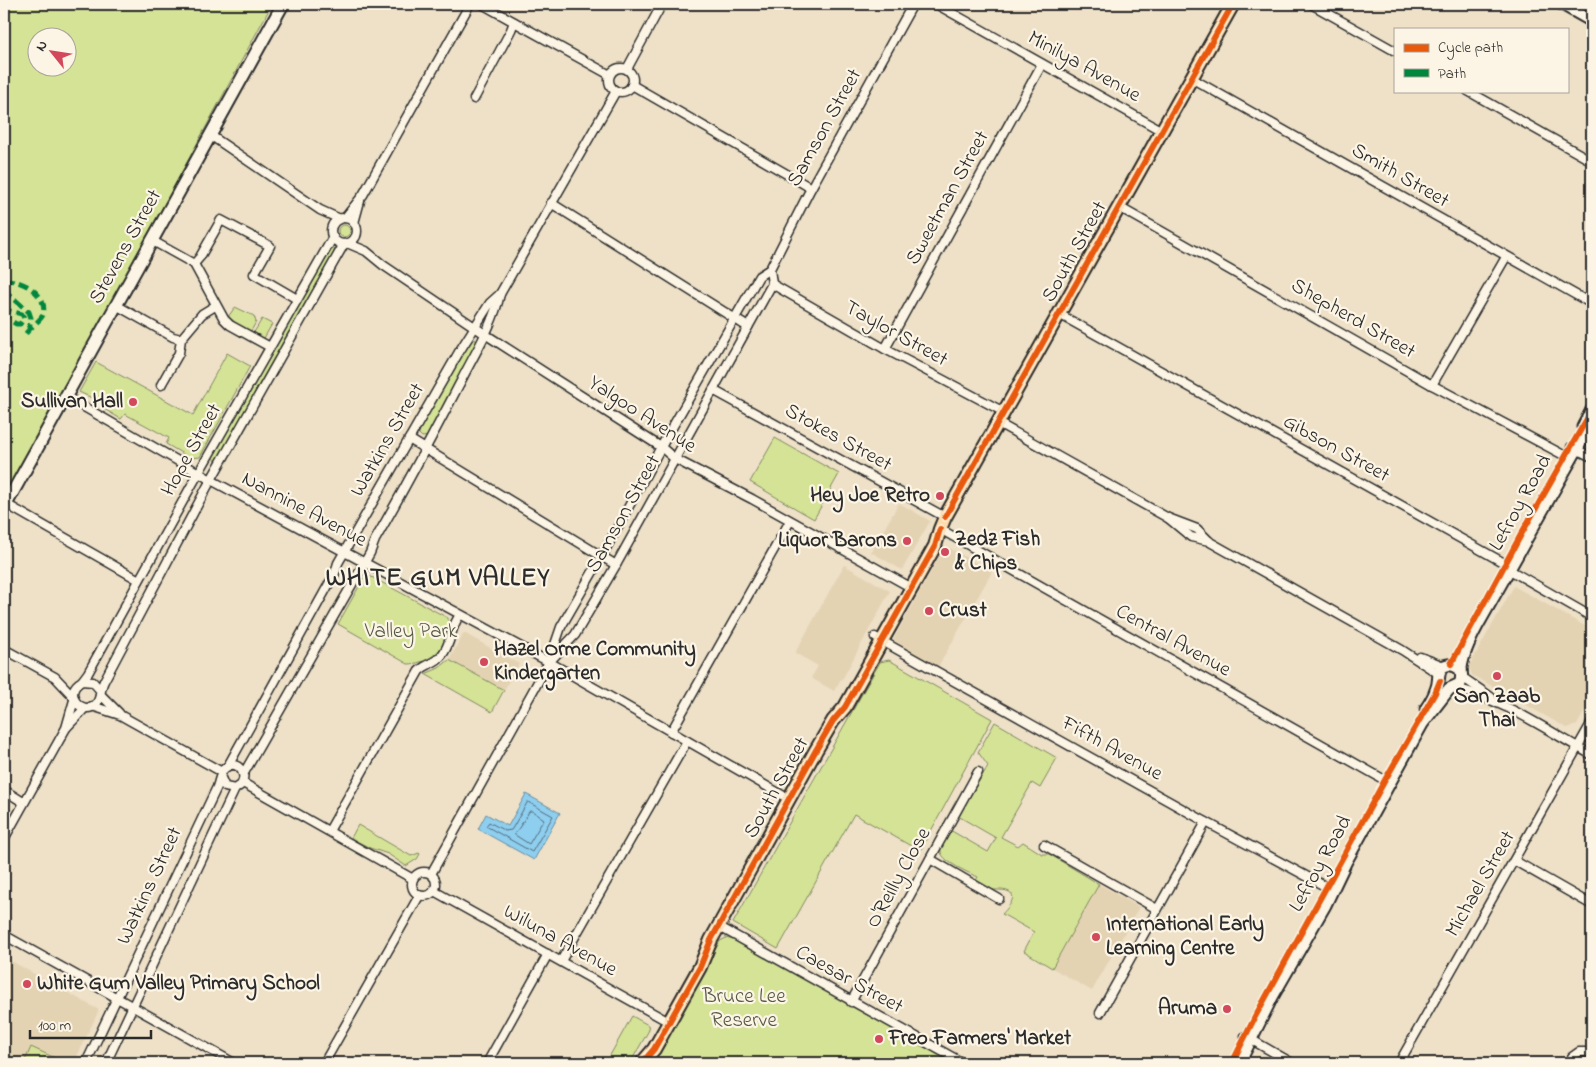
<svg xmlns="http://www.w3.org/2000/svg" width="1596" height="1067" viewBox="0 0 1596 1067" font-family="'Indie Flower',sans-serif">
  <rect width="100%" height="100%" fill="#eee1c8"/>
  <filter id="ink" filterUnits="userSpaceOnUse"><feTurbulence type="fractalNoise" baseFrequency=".02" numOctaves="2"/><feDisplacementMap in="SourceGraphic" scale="10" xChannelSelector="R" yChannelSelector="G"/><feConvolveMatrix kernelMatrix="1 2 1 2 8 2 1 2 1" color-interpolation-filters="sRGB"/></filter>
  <g filter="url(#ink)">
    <!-- built -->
    <g fill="#e4d3b3">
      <polygon points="899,503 930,521 902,570 871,552"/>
      <polygon points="948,547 992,572 938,667 893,640 944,548"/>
      <polygon points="844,565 890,591 843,678 841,679 834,691 811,678 818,666 795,653"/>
      <polygon points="1514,586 1592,630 1592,698 1577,725 1567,728 1472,675 1469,666"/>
      <polygon points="464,633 519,664 504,690 449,660"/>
      <polygon points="1099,884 1139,907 1092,991 1052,968"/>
      <polygon points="4,957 99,1010 74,1063 4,1063"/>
    </g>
    <!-- green -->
    <g fill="#d4e396" stroke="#808760" fill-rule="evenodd">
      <path d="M4,4H272L107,311L4,496ZM38,38H68V68H38Z"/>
      <circle cx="344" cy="231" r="6"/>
      <polygon points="332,247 335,249 323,280 219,462 212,458"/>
      <polygon points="235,307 254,316 256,322 251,331 246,330 228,317"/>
      <polygon points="262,319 272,324 263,340 253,334"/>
      <polygon points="473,339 476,340 477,343 429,436 422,437 419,434 419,430 459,360"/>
      <polygon points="227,353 250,366 200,457 190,458 166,444 169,438 125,414 121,419 104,409 107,403 94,396 92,398 79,392 96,362 193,415"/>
      <polygon points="775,438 839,474 814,519 750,482"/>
      <path d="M366,574L448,618C448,623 449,629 448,634C444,652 425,664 408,664L338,624Z"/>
      <polygon points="449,660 504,690 492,712 425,674 439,668"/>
      <polygon points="889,660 992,719 920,851 854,814 778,949 733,923 880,662"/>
      <path d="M995,722L1057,758L1040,788L1032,783L1001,837L1018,846L1023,842L1042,854H1049L1099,884L1052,968L1024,951L1034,932L1002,914C1007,909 1020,895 1007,891C1002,889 996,891 990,889C985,888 980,885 975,882L978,877C969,873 943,862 941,852C939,845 946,836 950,830L988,852L996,838L958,816L988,766L978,752Z"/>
      <polygon points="358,825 411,856 419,853 420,854 417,859 406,866 388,854 370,848 351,838"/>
      <polygon points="726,938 734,940 953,1063 651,1063 720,941"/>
      <polygon points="632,1016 648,1025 649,1030 633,1058 628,1063 617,1063 608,1059"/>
      <polygon points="31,1047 66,1063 24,1063"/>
    </g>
    <!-- water -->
    <polygon fill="#8eceef" stroke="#668da1" points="526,794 560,813 534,860 478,829 486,814 508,826"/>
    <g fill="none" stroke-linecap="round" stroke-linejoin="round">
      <!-- shore -->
      <g stroke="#536c79" stroke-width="1">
        <polygon points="528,802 553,816 532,852 486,826 489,822 505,831 511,830"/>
        <polygon points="530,811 532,811 544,819 529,844 515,835"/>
      </g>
      <defs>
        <g id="street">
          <polyline points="482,4 610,75"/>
          <polyline points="936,4 1162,131"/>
          <polyline points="1311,4 1395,51"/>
          <circle cx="621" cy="80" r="12"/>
          <polyline points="627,69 662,4"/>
          <polyline points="1191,78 1592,304"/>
          <polyline points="632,85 811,188"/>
          <polyline points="1468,91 1592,161"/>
          <polyline points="474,99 511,30 514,22"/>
          <polyline points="210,135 320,210 340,219"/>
          <polyline points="551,203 748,327"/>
          <polyline points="1119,207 1432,385 1571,459"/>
          <polyline points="345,218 363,195 470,4"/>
          <circle cx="344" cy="231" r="13"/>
          <polyline points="354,223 360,201"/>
          <polyline points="151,240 194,264 224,319 230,325 270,347"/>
          <polyline points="347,243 366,251 383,265 488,336 661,447 675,459 752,499 912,588"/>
          <polyline points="194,264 200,257 221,220 270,246 254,274 297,299"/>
          <polyline points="772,284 885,349 1004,412"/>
          <polyline points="116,305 173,337 181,339 202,314 215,306"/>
          <polyline points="1059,314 1506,564 1508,569 1592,617"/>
          <polyline points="885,349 1042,64"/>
          <polyline points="161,385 179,353 181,339"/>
          <polyline points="1432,385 1506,257"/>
          <polyline points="713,390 945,517"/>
          <polyline points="65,396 211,480 549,662 789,799"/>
          <polyline points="998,423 1168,518 1191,537 1209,541"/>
          <polyline points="409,439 616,565"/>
          <polyline points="1571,447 1592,457"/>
          <polyline points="6,504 139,580"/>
          <polyline points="1168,518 1197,529 1210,542 1402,650 1439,674"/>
          <polyline points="940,529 1390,783"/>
          <polyline points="875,637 1206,822 1332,890"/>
          <polyline points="4,649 55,677 73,696"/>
          <polyline points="1420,657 1444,666"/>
          <polyline points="552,659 575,635 616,565 772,284 770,269"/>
          <polyline points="1462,677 1491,697"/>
          <polyline points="82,681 88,673 194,481 333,237"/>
          <path d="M1454,688C1501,698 1550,732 1592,755"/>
          <path d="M100,690L93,682L82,681C61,692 82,718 96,704C101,699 100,689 104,681L207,487L344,244"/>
          <polyline points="100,694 119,713"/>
          <polyline points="92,706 120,715 222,772"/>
          <polyline points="67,727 85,708"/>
          <polyline points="671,732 790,521"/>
          <polyline points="228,766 335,573 338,563 459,352 490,303 500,294"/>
          <path d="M244,773L370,553L375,540C405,488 433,435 461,381C475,353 493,325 500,294L616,91"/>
          <polyline points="243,783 413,879"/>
          <polyline points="4,790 23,802"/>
          <path d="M329,831L419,671C426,664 436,663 442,655C452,643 450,627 460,615"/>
          <polyline points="4,839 66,728 74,700"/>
          <polyline points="1044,845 1157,909"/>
          <polyline points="930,859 999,899"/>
          <polyline points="1515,861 1592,905"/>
          <circle cx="424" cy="884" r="12"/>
          <polyline points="431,874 549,662 561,627 602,556 661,447 759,276 770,269 811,188 913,4"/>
          <polyline points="434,891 669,1022"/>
          <polyline points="718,926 963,1063"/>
          <polyline points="4,935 234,1063"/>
          <polyline points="561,961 687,741"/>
          <polyline points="851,1002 978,772"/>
          <polyline points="1100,1013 1206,822"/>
          <polyline points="1245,1036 1292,1063"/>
          <path d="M86,1063L217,787C219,782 220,773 224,769C235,758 249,772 241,785L235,789L225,787L221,778"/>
          <polyline points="106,1063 235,789"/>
          <polyline points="324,1063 419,896"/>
          <polyline points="487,1063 548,954"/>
          <polyline points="1399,1063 1592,722"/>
          <polyline points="1569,1063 1572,1057 1579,1052 1592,1052"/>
        </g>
        <g id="secondary">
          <polyline points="1562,4 1592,21"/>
          <polyline points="1583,427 1592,410"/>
          <polyline points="4,508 283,4"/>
          <path d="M1426,709C1430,703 1434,697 1436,690C1439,684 1438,680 1439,674C1441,662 1454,663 1461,670"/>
          <path d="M1239,1063L1272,997L1325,905L1346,861L1422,724L1449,689L1460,684C1463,678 1461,674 1461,668C1463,653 1470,639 1477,626L1592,422"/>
        </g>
        <polyline id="primary" points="642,1063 654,1049 700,967 711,940 816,750 833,721 845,707 935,546 940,529 945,517 1233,4"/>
      </defs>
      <!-- street casing -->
      <use href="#street" stroke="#2b2b2b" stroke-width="11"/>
      <!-- secondary casing -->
      <use href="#secondary" stroke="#2b2b2b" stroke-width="15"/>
      <!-- primary casing -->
      <use href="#primary" stroke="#2b2b2b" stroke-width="16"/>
      <!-- street -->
      <use href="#street" stroke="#fcf5e5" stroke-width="8"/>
      <!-- secondary -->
      <use href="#secondary" stroke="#fcf5e5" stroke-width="11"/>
      <!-- primary -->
      <use href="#primary" stroke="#fddcac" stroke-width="12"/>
      <!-- quiet -->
      <g stroke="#00873e" stroke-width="5" stroke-dasharray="10 5" stroke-linecap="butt">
        <path d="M4,280C21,279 49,294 43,315C41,320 28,329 24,336"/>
        <polyline points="4,290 29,312 31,318 29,329"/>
        <polyline points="4,306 6,310 22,314 24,318 20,324 16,324 4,316"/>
      </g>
      <defs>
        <g id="cycleway">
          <polyline points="945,517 1233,4"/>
          <polyline points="1451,664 1523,531 1592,410"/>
          <polyline points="642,1063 654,1049 700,967 711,940 816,750 833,721 845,707 935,546 940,529"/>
          <polyline points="1232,1063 1256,1015 1385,780 1435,693 1440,681"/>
        </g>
      </defs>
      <!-- cycleway casing -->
      <use href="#cycleway" stroke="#fcf5e5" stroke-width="9"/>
      <!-- cycleway -->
      <use href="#cycleway" stroke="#e8590c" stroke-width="6"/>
    </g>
  </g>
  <!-- markers -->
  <g fill="#d1495b" stroke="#fcf5e5" stroke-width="2">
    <circle cx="133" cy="402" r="5"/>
    <circle cx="940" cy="496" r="5"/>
    <circle cx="907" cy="541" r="5"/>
    <circle cx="945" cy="552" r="5"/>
    <circle cx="929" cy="611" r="5"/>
    <circle cx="484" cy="662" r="5"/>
    <circle cx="1497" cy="676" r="5"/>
    <circle cx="1096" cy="937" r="5"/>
    <circle cx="27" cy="984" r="5"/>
    <circle cx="1227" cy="1009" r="5"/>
    <circle cx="879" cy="1039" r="5"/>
  </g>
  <g text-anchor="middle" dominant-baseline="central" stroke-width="4.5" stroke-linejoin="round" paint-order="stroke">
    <!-- street labels -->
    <g font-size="21" fill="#2b2b2b" stroke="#fcf5e5">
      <text transform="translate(1084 67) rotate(29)">Minilya Avenue</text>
      <text transform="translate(825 128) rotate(-61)">Samson Street</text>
      <text transform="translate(1400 176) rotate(30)">Smith Street</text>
      <text transform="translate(948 198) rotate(-61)">Sweetman Street</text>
      <text transform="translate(126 247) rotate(-61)">Stevens Street</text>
      <text transform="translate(1075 252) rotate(-61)">South Street</text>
      <text transform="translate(1353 319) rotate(30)">Shepherd Street</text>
      <text transform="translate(896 334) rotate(29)">Taylor Street</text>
      <text transform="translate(642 415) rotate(33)">Yalgoo Avenue</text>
      <text transform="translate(838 438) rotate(29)">Stokes Street</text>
      <text transform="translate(388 440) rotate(-60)">Watkins Street</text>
      <text transform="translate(1336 449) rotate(29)">Gibson Street</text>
      <text transform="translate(192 450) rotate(-61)">Hope Street</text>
      <text transform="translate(1521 503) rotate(-61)">Lefroy Road</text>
      <text transform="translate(304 510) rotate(28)">Nannine Avenue</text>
      <text transform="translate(624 514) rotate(-61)">Samson Street</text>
      <text transform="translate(1173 641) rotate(29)">Central Avenue</text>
      <text transform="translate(1112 749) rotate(29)">Fifth Avenue</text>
      <text transform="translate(777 788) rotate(-61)">South Street</text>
      <text transform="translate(1321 864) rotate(-61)">Lefroy Road</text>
      <text transform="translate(899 878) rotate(-61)">O'Reilly Close</text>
      <text transform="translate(1481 884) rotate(-60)">Michael Street</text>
      <text transform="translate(150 886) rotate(-65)">Watkins Street</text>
      <text transform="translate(560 941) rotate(29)">Wiluna Avenue</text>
      <text transform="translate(849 980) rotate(29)">Caesar Street</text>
    </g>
    <!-- poi labels -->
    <g font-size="21" font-weight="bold" fill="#2b2b2b" stroke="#fcf5e5" text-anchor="start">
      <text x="123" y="402" text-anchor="end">Sullivan Hall</text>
      <text x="930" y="496" text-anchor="end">Hey Joe Retro</text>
      <text x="955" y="540">Zedz Fish<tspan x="955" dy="24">&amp; Chips</tspan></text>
      <text x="897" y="541" text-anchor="end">Liquor Barons</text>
      <text x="939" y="611">Crust</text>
      <text x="494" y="650">Hazel Orme Community<tspan x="494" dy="24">Kindergarten</tspan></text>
      <text x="1497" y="697" text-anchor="middle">San Zaab<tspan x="1497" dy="24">Thai</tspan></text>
      <text x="1106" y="925">International Early<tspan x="1106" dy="24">Learning Centre</tspan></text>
      <text x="37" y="984">White Gum Valley Primary School</text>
      <text x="1217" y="1009" text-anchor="end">Aruma</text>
      <text x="889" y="1039">Freo Farmers' Market</text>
    </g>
    <!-- park labels -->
    <g font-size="21" fill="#555946" stroke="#fcf5e5">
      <text x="411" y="632">Valley Park</text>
      <text x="744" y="997">Bruce Lee<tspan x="744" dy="24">Reserve</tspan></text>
    </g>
    <!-- district labels -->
    <g font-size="26" font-weight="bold" letter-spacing="1" fill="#2b2b2b" stroke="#fcf5e5">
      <text x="438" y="579">WHITE GUM VALLEY</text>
    </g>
  </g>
  <!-- margin -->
  <rect width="1596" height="1067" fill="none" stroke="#fcf5e5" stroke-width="20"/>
  <rect x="10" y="10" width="1576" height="1047" fill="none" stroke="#2b2b2b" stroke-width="2" filter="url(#ink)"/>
  <!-- legend -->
  <rect x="1394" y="28" width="175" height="65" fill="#fcf5e5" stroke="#a8a49b"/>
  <rect x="1404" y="44" width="25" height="8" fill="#e8590c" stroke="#a8a49b"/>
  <text x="1438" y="52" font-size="15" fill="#2b2b2b">Cycle path</text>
  <rect x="1404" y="69" width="25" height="8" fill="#00873e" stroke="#a8a49b"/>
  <text x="1438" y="78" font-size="15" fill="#2b2b2b">Path</text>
  <!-- north arrow -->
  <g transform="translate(52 52) rotate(300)"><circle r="24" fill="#fcf5e5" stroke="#a8a49b"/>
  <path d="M0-4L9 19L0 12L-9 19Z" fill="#d1495b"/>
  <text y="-8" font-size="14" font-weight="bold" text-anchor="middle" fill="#2b2b2b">N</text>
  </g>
  <!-- scale -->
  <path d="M30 1030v8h121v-8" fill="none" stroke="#2b2b2b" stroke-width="2.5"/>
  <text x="38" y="1030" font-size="15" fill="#2b2b2b" stroke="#fcf5e5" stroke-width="4" paint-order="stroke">100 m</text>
</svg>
